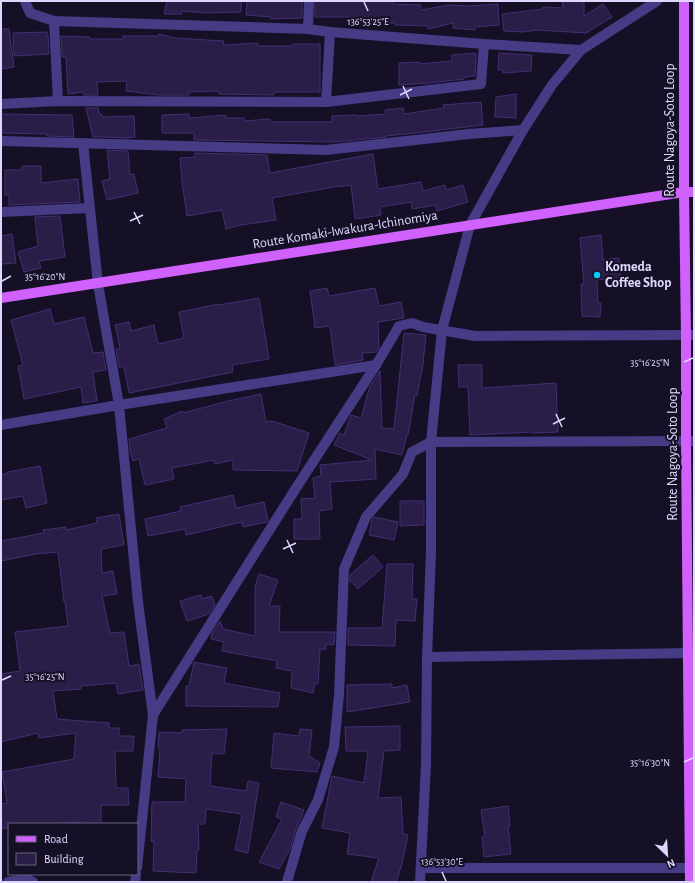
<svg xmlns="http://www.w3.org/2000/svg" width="695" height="883" viewBox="0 0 695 883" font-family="'Alegreya Sans',sans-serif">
  <rect width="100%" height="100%" fill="#161027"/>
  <!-- building -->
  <g fill="#2a1d48" stroke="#432f73">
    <polygon points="167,1 241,1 241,12 207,13 182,11 182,14 164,14"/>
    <polygon points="247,1 302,1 302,18 271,19 271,17 246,15"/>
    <polygon points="315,1 393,1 393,4 421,5 421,10 448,5 470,6 498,4 499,25 475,27 475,30 453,28 453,23 428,29 428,26 395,25 395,23 367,23 367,25 347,24 348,17 315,17"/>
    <polygon points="562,1 584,1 584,16 603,4 612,17 586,33 537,30 523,32 504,31 502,14 543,9 543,7 563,8"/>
    <polygon points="1,29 9,29 14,67 1,69"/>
    <polygon points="47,32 47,36 48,36 49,54 14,56 13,33"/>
    <polygon points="159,34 175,38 224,41 223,45 258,43 258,46 293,46 293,44 320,44 320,92 274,92 274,95 219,94 219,91 189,92 189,95 158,95 126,91 127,81 97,82 98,95 84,95 83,92 68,94 66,57 62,57 61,36 90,37 90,39 123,39 123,36 158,36"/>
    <polygon points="476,53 476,59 475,76 464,77 464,79 430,83 399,85 399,63 419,62 419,64 452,61 452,55"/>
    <polygon points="499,53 532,55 531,71 503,73 503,70 498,70"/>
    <polygon points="516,94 516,118 495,117 496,97"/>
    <polygon points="481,102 483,125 415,133 386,136 386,137 335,142 194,140 194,133 162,133 162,115 189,114 189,118 226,115 225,118 244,118 244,121 270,119 271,122 332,122 332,116 356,115 357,116 386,114 385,110 403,108 404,114 444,108 443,105"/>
    <polygon points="86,108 98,108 99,114 102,114 102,117 134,116 135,137 126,138 106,137 93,137"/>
    <polygon points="1,114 72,115 74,137 47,136 47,134 1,133"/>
    <polygon points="107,150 128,151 130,175 134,174 138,193 107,200 102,181 110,179"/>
    <polygon points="195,153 267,155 270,173 373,154 378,189 421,182 423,191 445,185 446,190 463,185 468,202 437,211 436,205 412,209 411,202 380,207 381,215 355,219 351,185 339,187 339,186 272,198 276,220 241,225 226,229 222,210 187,216 182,182 180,158 195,157"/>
    <polygon points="22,166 41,166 41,183 78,179 80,202 9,205 9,195 5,195 5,170 22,170"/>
    <polygon points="60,216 65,257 39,261 41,268 24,272 18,252 38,246 35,217"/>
    <polygon points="12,234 16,263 1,264 1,236"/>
    <polygon points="601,235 603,260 619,258 621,278 597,280 598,303 601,303 600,317 582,316 581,284 584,284 580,238"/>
    <polygon points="327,288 329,296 375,288 379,306 401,302 404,318 378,322 379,348 376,352 362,353 363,360 335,365 330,326 315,328 310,291"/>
    <polygon points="259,298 269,359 232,365 233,372 129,393 124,367 119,367 116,349 120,348 115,325 129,322 131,331 154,325 158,344 184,338 179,312 219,304 219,305"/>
    <polygon points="50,309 54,324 84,317 93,353 103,352 106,370 93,372 97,401 83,403 81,387 24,399 18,366 23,365 11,320"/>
    <polygon points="404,333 426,335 422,373 421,373 417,396 415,395 408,435 407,435 402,455 375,449 376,479 330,482 332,509 319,511 320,539 294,539 294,519 302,519 301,499 315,498 313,478 321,476 320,465 372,460 334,445 340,433 344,435 351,415 361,418 370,386 380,371 382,428 394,429"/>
    <polygon points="458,365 482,365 482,388 556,383 558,432 533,433 533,432 470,435 468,387 459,387"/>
    <polygon points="261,394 266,422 272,421 309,433 297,471 233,470 233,460 215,464 214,460 172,468 174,479 145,485 139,459 133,461 130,451 129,439 167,428 164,419 182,411 183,413 228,401"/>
    <polygon points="40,466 47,503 26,508 23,496 1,500 1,475 8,473 8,472"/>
    <polygon points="233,495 236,508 264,502 268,520 267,522 243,527 242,522 186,535 185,529 148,536 145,519 181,511 180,507"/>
    <polygon points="400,501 424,501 424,525 400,526"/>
    <polygon points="119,514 124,545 101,549 102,573 113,571 117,594 102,596 110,633 124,632 129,666 139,664 143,690 118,694 116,683 81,686 81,689 53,691 57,719 109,723 109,728 119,728 119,736 134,736 133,751 115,751 116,788 128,788 129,805 101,805 101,824 82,824 82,822 43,824 9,824 9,827 3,829 1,820 1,804 7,803 2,772 74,759 76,733 39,738 38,733 1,742 1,674 20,671 15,632 68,626 65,602 64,602 58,552 36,554 1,561 1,541 44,533 43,530 66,527 66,530 97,523 96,518"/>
    <polygon points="374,517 398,522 394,540 369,535 372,520"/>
    <polygon points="373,555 383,567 358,589 350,581 350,575"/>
    <polygon points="387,564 413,564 412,599 417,599 415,621 396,620 395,646 348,645 348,628 382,628"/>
    <polygon points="259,574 278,580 269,606 280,606 279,632 335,632 334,645 326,644 326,649 320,649 318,684 315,683 313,693 291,688 292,671 276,668 277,661 222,651 224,642 211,639 212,633 220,621 223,629 255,636 255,587"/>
    <polygon points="201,595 202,599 212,596 215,605 209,614 187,621 180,601"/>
    <polygon points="194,662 227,668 224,683 280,693 278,707 186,706 186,686 189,686"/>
    <polygon points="392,684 392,688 407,685 410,702 347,712 347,685"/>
    <polygon points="400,726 400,750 384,751 378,798 401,797 403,834 408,835 402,864 396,882 371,882 379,858 347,854 350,833 322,828 332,776 364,783 368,751 346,751 345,727"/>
    <polygon points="227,729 224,754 212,753 210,786 246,791 248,781 259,783 248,853 235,850 242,814 206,809 205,824 198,824 199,850 197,850 196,873 153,871 154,841 151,841 152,802 185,802 186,779 158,777 160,748 158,748 159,732 182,733 182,730"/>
    <polygon points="300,729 312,730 309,756 320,763 317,772 271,768 274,733 299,736"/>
    <polygon points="281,802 304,810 296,829 291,847 279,869 259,862 282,819 276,817"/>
    <polygon points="508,806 510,826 508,826 511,854 484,857 482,837 485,837 481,810"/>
  </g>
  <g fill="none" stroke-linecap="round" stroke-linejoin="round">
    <!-- minor -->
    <g stroke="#463c85" stroke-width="10">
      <polyline points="25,1 30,13 54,21 308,29 330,32 484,44 581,50"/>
      <polyline points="54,21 58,101"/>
      <polyline points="308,29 309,1"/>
      <polyline points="326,102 330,32"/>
      <polyline points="1,104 58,101 326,102 481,84 484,44"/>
      <polyline points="1,141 326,150 469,134 523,130"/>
      <polyline points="83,143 98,284 119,405 138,602 153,715 137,868"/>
      <polyline points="1,212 89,208"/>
      <polyline points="1,425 119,405 376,365"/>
      <polyline points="427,657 694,653"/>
      <polyline points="153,715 296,488 376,365 399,326 412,323 423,327 475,336 694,335"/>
      <polyline points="421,868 694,868"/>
      <polyline points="8,882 27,879 33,882"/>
      <polyline points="135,882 136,874"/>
      <polyline points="287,882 302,831 318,800 334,747 339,695 344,569 366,517 403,474 412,452 431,442 694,441"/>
      <polyline points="420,882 426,764 427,657 431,551 431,442 442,330 470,225 523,130 552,85 581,50 657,1"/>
    </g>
    <!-- major -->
    <g stroke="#d161fc" stroke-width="10">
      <polyline points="684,1 684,192 686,335 686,441 690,882"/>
      <polyline points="1,298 684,192 694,192"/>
    </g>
  </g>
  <!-- ticks -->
  <path fill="none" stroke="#e0d7fe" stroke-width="1.5" d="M364,2L368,11M403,86L409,99M400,95L412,89M134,212L140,224M130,221L143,215M2,281L11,276M684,362L693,358M556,414L562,427M553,424L565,418M287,540L293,553M283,549L296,543M2,680L11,676M684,762L693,758M442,872L446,881"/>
  <!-- markers -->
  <circle fill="#08cafa" stroke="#161027" stroke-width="1.5" cx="597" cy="275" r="4"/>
  <g text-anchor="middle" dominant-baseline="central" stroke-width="4" stroke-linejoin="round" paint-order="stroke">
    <!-- street labels -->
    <g font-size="14" fill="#e0d7fe" stroke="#161027">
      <text transform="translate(670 130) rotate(-90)">Route Nagoya-Soto Loop</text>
      <text transform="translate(345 230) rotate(-9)">Route Komaki-Iwakura-Ichinomiya</text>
      <text transform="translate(673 454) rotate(-90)">Route Nagoya-Soto Loop</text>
    </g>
    <!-- poi labels -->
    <g font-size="14" font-weight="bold" fill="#e0d7fe" stroke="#161027" text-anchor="start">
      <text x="605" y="267">Komeda<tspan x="605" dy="16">Coffee Shop</tspan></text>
    </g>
  </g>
  <g font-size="10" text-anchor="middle" fill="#e0d7fe" stroke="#161027" stroke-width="4" stroke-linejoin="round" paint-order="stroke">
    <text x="368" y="25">136°53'25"E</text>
    <text x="45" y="280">35°16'20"N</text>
    <text x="650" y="366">35°16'25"N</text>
    <text x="45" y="680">35°16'25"N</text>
    <text x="650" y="766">35°16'30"N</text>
    <text x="442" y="865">136°53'30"E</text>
  </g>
  <!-- border -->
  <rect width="695" height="883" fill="none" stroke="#e0d7fe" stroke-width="4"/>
  <!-- legend -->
  <rect x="8" y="823" width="130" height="52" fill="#161027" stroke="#67607d"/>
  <rect x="16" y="836" width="20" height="6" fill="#d161fc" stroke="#67607d"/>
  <text x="44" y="843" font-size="12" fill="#e0d7fe">Road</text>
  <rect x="16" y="853" width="20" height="12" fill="#2a1d48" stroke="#67607d"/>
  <text x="44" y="863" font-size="12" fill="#e0d7fe">Building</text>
  <!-- north arrow -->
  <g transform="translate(667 855) rotate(155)" stroke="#161027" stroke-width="3" paint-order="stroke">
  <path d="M0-3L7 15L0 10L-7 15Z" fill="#e0d7fe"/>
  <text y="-6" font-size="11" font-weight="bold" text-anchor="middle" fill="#e0d7fe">N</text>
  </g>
</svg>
